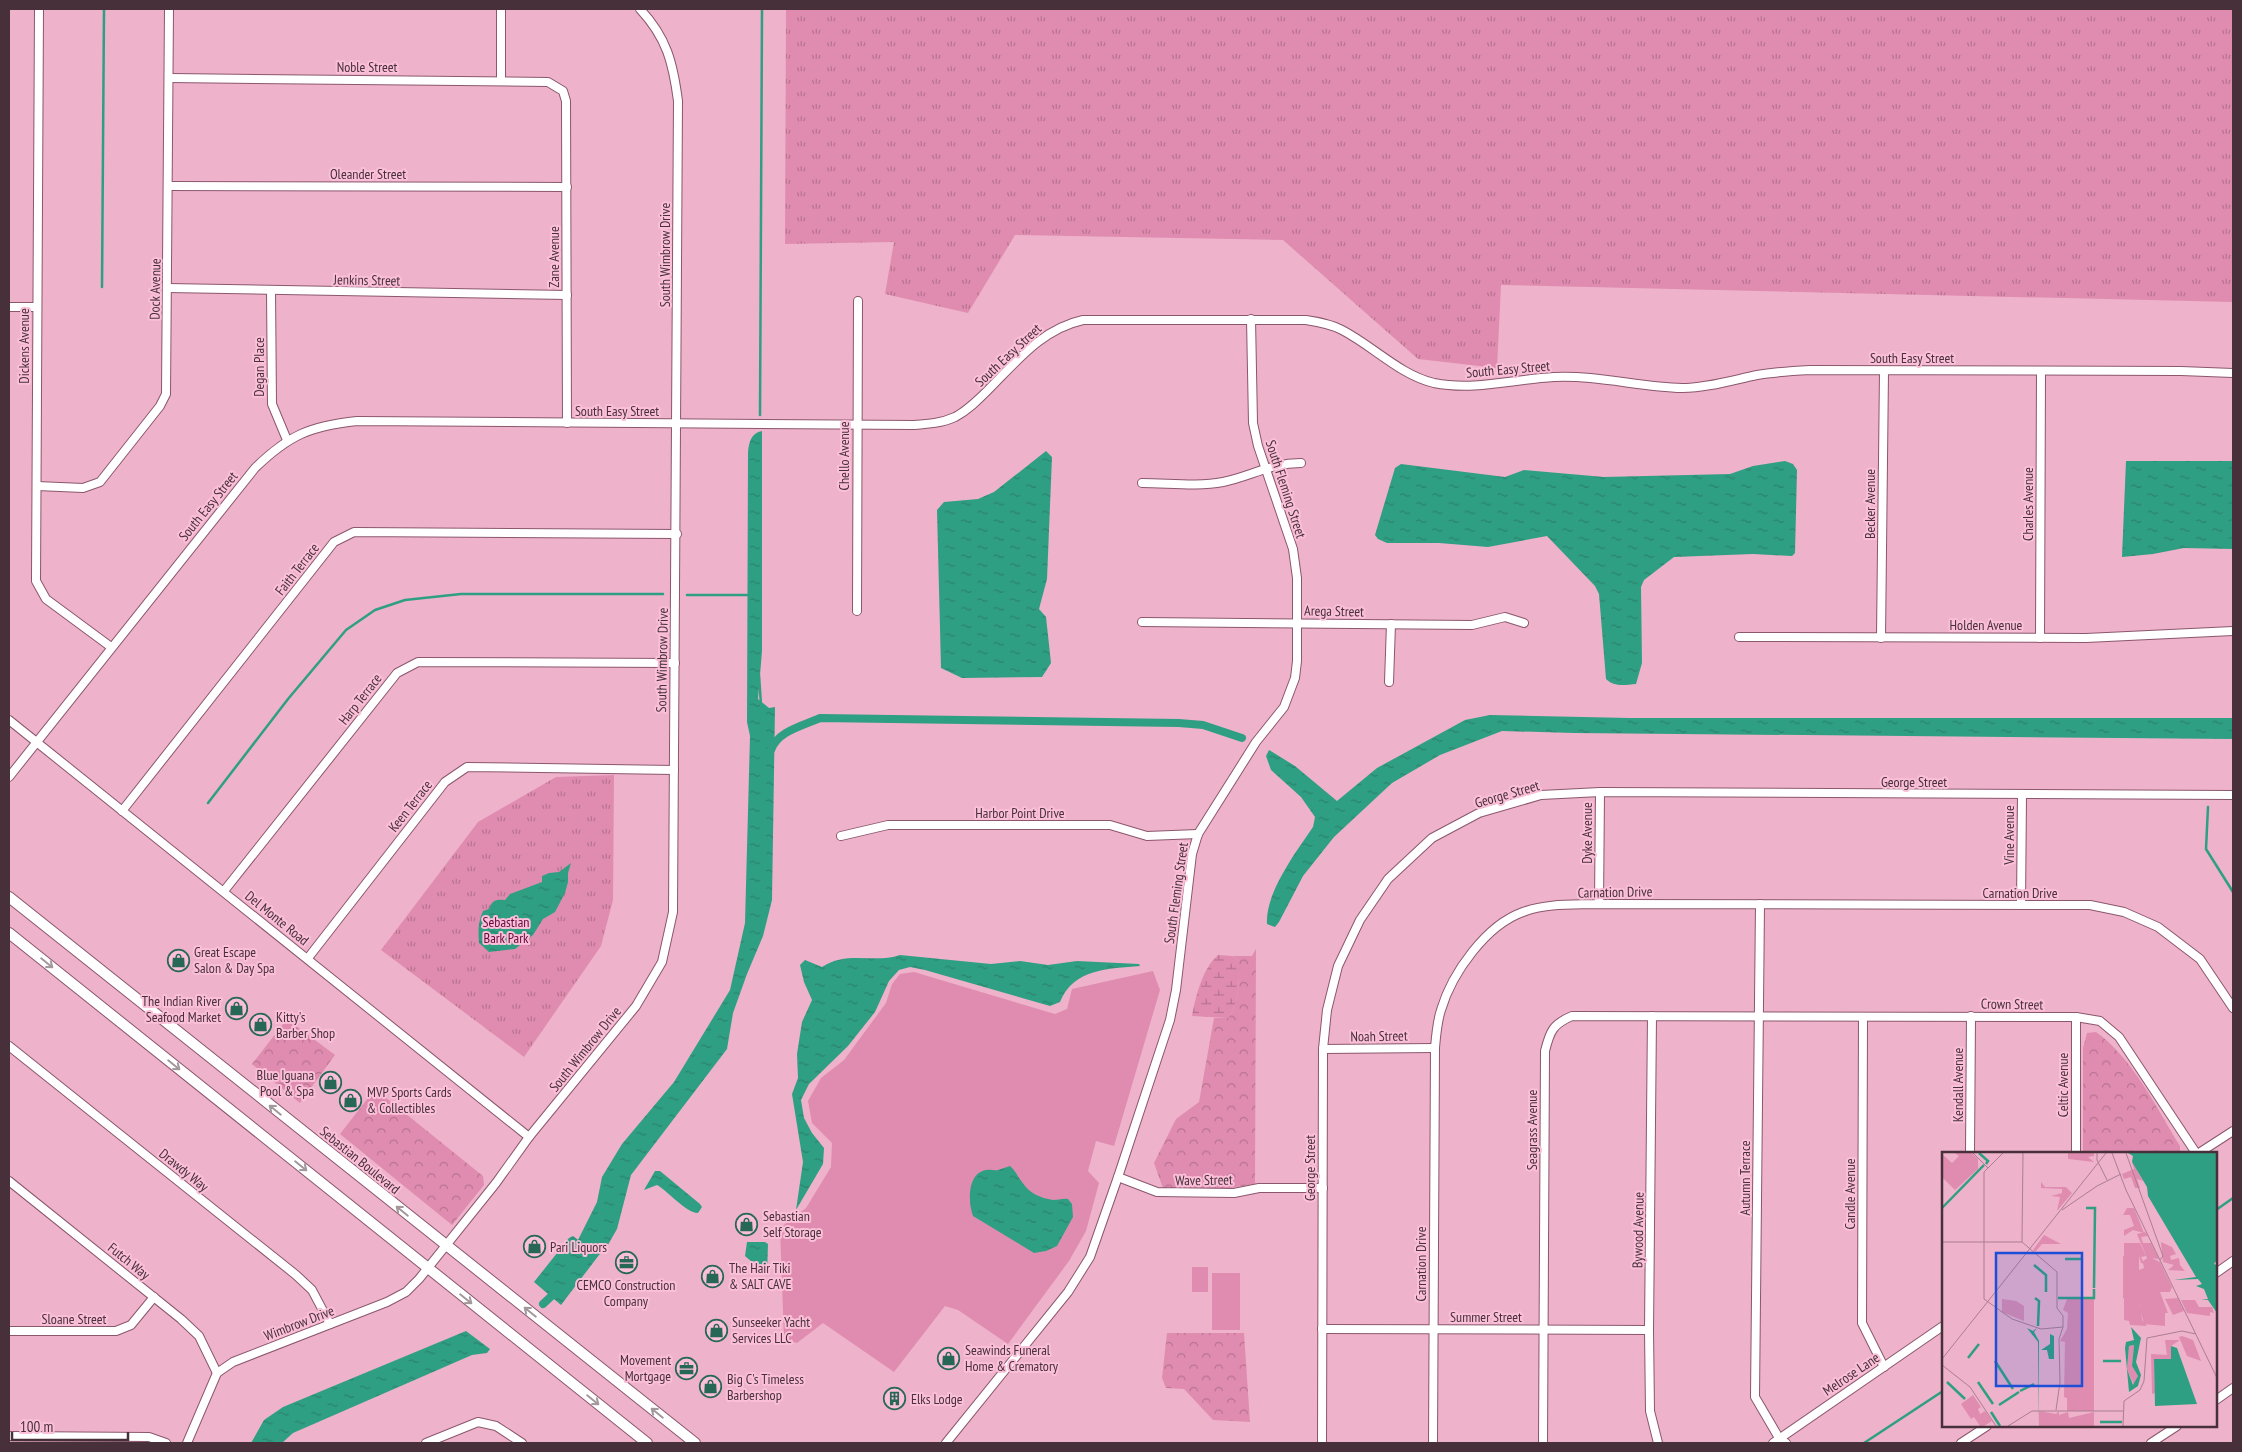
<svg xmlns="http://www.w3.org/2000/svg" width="2242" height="1452" viewBox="0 0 2242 1452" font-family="'PT Sans Narrow',sans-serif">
  <defs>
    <pattern id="forest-crowns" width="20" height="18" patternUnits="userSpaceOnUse" patternTransform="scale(1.25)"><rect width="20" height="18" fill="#e08cb0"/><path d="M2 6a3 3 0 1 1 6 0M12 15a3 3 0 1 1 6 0" fill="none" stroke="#b77390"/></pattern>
    <pattern id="wetland-marsh" width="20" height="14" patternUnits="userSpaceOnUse" patternTransform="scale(1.25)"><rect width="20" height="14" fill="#e08cb0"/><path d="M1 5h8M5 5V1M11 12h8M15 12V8" fill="none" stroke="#b77390"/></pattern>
    <pattern id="park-tufts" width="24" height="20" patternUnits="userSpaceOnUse" patternTransform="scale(1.25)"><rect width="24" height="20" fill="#e08cb0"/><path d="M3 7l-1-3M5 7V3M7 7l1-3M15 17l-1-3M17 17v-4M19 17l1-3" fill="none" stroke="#b77390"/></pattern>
    <pattern id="water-ripples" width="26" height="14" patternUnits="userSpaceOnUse" patternTransform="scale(1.25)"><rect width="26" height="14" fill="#2f9f83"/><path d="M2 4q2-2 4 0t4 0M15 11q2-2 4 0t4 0" fill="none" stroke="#2a826c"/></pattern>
  </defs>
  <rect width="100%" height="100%" fill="#eeb2cb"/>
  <!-- green -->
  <g fill="#e08cb0">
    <polygon points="1153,971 1160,990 1114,1146 1096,1141 1088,1171 1099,1183 1086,1231 1069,1261 1008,1344 958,1310 945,1306 894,1372 823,1323 797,1343 784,1339 780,1228 806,1208 831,1167 832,1143 812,1123 808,1101 821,1078 844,1060 886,1003 892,984 900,974 914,972 1055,1014 1067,1009 1072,989"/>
    <rect x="1192" y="1267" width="16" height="25"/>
    <rect x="1212" y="1273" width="28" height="57"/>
  </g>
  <!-- forest -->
  <g fill="url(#forest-crowns)">
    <path d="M1256,949L1255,1184L1223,1189L1163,1188L1154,1163L1176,1119L1199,1102L1214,1018H1228C1240,1006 1239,977 1239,961L1232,956H1252Z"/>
    <polygon points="287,1019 335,1055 300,1103 252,1064"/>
    <path d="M2096,1032C2132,1057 2157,1109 2180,1146V1153H2083V1048L2087,1033Z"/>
    <polygon points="375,1089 483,1176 484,1185 452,1225 340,1134"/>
    <polygon points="1167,1333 1244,1333 1250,1422 1213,1420 1184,1389 1166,1388 1162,1378"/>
  </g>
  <!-- wetland -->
  <path fill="url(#wetland-marsh)" d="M1218,955L1232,956L1239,961C1239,977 1240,1006 1228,1018L1192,1016C1196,996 1202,969 1218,955Z"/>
  <!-- park -->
  <g fill="url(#park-tufts)">
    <polygon points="786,9 2233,9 2233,302 1501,285 1497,368 1418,359 1283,240 1015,235 968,313 885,294 894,242 785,244"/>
    <polygon points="614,775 613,900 601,946 524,1057 381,950 478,822 556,777"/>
  </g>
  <!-- water -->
  <g fill="url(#water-ripples)">
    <path d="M762,431V651L758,699L769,708L775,707L772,900L763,936L747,974L733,1013L727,1049L631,1175L617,1229L605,1250L599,1255L561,1305L534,1282L569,1238L573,1236L578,1240L597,1202L602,1177L622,1144L674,1082L730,990L745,923L750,736L747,722L748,452C749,442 751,433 762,431Z"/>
    <polygon points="1046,451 1052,457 1047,579 1039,609 1046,617 1051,663 1042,677 962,678 941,668 937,510 944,502 978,499 994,492"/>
    <path d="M1785,461L1793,464L1797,470L1795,553L1792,556L1753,554L1674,557L1644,580L1641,587L1642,663L1636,684C1624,685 1614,687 1606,679L1599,594L1595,586L1547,536L1488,547L1439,543H1387L1378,539L1375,535L1395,468L1401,464L1505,477L1524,470L1604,477L1730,474L1753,466Z"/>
    <polygon points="2126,461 2233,461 2233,549 2184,548 2153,554 2122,557"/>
    <path d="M1490,715L1630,718H2233V739L1574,733L1502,731L1440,755L1392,783L1334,837L1303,876L1279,922L1275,927L1267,924C1265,893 1296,852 1313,827L1315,817L1301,797L1271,770L1266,756L1269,750L1295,766L1337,801L1377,768L1465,720Z"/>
    <path d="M571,863L568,873V882L565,893L555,912L543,919L533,935L515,949L489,952L479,943C478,931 478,922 483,911L489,909C492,900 496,899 505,900L510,894L542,882V876L549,873L559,872Z"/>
    <path d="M900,955L991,964L1020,961L1048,965L1077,961L1139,964L1140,966C1108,969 1074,968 1060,1002L1050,1006L925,970L910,967L899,970L889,981L875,1012L848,1046L809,1084L801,1100L804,1118L812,1133L824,1148L823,1164L796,1210L803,1162L792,1094L798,1078L797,1054L802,1022L812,1000L804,982L800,965L805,960L822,967C847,950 874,964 900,955Z"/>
    <path d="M1010,1166C1016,1171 1017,1176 1022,1182C1029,1193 1040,1198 1053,1200C1058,1200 1063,1198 1068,1199L1072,1204L1073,1217L1057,1246L1046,1251L1034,1253L973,1216C968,1203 967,1173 986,1170C990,1169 995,1171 998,1170C1002,1169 1006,1167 1010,1166Z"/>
    <path d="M655,1171H660L700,1204L702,1207L698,1213C686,1213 668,1191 657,1185L644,1190Z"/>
    <polygon points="747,1242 765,1242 768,1244 767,1275 745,1256"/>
    <polygon points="466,1331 490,1349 487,1353 472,1355 293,1433 282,1443 251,1443 264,1420 283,1407"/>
  </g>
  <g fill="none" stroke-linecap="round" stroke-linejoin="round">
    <!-- stream -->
    <g stroke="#2f9f83" stroke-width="2.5">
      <polyline points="102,287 104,9"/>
      <polyline points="760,415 762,9"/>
      <polyline points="687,595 748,595"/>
      <polyline points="759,675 761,705"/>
      <polyline points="208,803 288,699 346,630 375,610 405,600 461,594 663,594"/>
      <polyline points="2208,807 2206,849 2233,892"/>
      <polyline points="2216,1210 2233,1198"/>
      <polyline points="1864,1443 1943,1391"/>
    </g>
    <!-- canal -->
    <g stroke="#2f9f83" stroke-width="8">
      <path d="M771,750C778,731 802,726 820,718L1179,723L1203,725L1242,738"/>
      <polyline points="543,1304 558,1290"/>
    </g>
    <defs>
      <g id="minor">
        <polyline points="39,9 36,581 46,599 111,647"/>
        <polyline points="501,9 501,80"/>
        <polyline points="169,78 548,82 563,91 566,101 567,423"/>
        <polyline points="169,186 567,187"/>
        <polyline points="167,288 567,295"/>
        <polyline points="271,291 272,404 287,440"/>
        <polyline points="9,307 37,307"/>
        <path d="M1142,483C1169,483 1197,487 1223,482C1251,476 1271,463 1301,463"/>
        <polyline points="37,486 83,488 100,482 160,406 166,394 169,9"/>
        <polyline points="857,611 858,301"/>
        <polyline points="1142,622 1472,625 1505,617 1524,623"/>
        <polyline points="1739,637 2086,638 2233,631"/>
        <polyline points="1881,638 1884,371"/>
        <polyline points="2040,638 2041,371"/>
        <polyline points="1389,682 1391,624"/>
        <polyline points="9,720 529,1137"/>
        <path d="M9,777L255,468C289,435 310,426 357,421L914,425C928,424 942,423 955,417C968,410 978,400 988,390C1017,361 1042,329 1083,320H1306C1319,322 1331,324 1342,330C1373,346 1400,375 1434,383C1475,391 1514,379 1554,377C1597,375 1640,387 1682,388C1707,388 1733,380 1757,375C1774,372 1792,371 1810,370L2181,371L2233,373"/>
        <polyline points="122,811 334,542 354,532 677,534"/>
        <polyline points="841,836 888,825 1110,825 1147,836 1198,834"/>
        <polyline points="224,891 397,673 418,662 675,663"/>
        <polyline points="1599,904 1600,792"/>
        <polyline points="1760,904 1755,1397 1779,1438 1786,1443"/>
        <polyline points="2021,905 2022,795"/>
        <polyline points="308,958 445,782 467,767 674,770"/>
        <polyline points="1652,1016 1649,1330 1650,1411 1658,1443"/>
        <polyline points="1863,1017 1862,1323 1884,1367"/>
        <polyline points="9,1046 296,1275 312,1290 330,1324"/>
        <polyline points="1323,1049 1435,1048"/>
        <polyline points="1970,1153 1971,1016"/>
        <polyline points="2076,1153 2076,1017"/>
        <polyline points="2199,1153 2233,1131"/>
        <polyline points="1118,1177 1157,1192 1234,1193 1259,1188 1323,1188"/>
        <polyline points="9,1181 181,1319 199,1336 217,1373"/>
        <polyline points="2216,1273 2233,1261"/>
        <polyline points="1322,1329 1649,1330"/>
        <polyline points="9,1331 116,1331 131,1325 154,1297"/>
        <polyline points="2216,1400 2233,1388"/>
        <polyline points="9,1436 149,1437 166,1443"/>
        <path d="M187,1443L217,1373L233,1362L387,1302L406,1292L419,1279L496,1183L529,1137L636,1006L662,962L673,912L678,101C673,63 667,38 640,9"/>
        <polyline points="426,1443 478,1422 496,1426 522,1443"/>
        <polyline points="946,1443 1068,1292 1090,1257 1118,1177 1170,1020 1176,990 1192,854 1198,834 1256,742 1284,707 1295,678 1297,661 1297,578 1293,549 1258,446 1253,423 1251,319"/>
        <polyline points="1322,1443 1323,1049 1327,1010 1338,966 1360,920 1388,879 1432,838 1479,813 1541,795 1600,792 2233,795"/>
        <path d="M1433,1443L1435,1048C1436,1036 1437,1022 1441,1010C1452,973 1486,925 1523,912C1547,903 1574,905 1599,904L2090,905L2124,912L2158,927L2200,959L2233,1008"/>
        <path d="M1543,1443L1545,1051C1550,1031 1553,1024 1572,1016L2076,1017L2100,1021L2119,1037L2196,1153"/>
        <polyline points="1773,1443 1943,1326"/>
        <polyline points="1961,1443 1987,1426"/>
        <polyline points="2151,1443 2177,1426"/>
      </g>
      <g id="major">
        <polyline points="9,897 695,1443"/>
        <polyline points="9,933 647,1443"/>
      </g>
    </defs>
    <!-- minor casing -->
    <use href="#minor" stroke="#8b576d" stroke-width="10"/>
    <!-- major casing -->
    <use href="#major" stroke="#8b576d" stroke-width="12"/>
    <!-- minor -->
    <use href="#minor" stroke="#fff" stroke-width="8"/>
    <!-- major -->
    <use href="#major" stroke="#fff" stroke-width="10"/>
  </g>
  <!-- one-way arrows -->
  <defs><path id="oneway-shaft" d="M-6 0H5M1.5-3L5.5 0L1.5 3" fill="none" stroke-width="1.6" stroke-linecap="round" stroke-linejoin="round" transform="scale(1.25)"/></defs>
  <g stroke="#a3989c">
    <use href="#oneway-shaft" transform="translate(47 963) rotate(39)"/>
    <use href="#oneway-shaft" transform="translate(174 1065) rotate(39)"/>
    <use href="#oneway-shaft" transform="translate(275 1110) rotate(-141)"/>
    <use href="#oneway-shaft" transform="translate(301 1166) rotate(39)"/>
    <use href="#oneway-shaft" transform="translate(402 1211) rotate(-141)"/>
    <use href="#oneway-shaft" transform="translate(466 1299) rotate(39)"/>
    <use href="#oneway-shaft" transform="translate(530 1312) rotate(-141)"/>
    <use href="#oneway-shaft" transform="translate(593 1400) rotate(39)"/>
    <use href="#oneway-shaft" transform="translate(657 1413) rotate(-141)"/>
  </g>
  <!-- icons -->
  <defs>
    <symbol id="shop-ring" viewBox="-11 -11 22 22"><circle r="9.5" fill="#fbbfd8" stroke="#266756" stroke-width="1.5"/><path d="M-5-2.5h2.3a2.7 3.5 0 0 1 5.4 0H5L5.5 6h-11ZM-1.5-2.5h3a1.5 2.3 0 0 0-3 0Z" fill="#266756"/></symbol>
    <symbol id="office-ring" viewBox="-11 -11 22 22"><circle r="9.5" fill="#fbbfd8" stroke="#266756" stroke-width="1.5"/><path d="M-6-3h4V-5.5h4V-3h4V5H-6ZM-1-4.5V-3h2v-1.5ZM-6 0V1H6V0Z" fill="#266756"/></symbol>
    <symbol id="building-ring" viewBox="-11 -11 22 22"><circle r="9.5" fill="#fbbfd8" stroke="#266756" stroke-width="1.5"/><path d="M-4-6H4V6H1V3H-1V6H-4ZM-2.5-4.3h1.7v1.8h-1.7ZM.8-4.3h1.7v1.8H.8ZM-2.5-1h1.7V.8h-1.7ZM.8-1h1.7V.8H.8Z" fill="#266756"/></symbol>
  </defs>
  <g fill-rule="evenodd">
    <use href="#shop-ring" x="166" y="948" width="25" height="25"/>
    <use href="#shop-ring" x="224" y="996" width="25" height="25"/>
    <use href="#shop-ring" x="248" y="1012" width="25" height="25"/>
    <use href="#shop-ring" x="318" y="1070" width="25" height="25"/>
    <use href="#shop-ring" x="338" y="1088" width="25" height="25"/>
    <use href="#shop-ring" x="734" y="1212" width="25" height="25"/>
    <use href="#shop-ring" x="522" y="1234" width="25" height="25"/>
    <use href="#office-ring" x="614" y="1250" width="25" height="25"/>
    <use href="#shop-ring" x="700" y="1264" width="25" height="25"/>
    <use href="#shop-ring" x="704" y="1318" width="25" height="25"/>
    <use href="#shop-ring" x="936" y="1346" width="25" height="25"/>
    <use href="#office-ring" x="674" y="1356" width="25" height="25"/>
    <use href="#shop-ring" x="698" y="1374" width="25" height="25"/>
    <use href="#building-ring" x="882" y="1386" width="25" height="25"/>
  </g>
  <g text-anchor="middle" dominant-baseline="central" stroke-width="4" stroke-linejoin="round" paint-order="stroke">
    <!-- street labels -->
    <g font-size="14" fill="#47303a" stroke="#fbbfd8">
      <text x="367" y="67">Noble Street</text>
      <text x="368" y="174">Oleander Street</text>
      <text transform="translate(665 255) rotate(-90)">South Wimbrow Drive</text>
      <text transform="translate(554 257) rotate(-90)">Zane Avenue</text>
      <text transform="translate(367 280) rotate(1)">Jenkins Street</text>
      <text transform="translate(155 289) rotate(-89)">Dock Avenue</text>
      <text transform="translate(24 346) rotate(-90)">Dickens Avenue</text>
      <text transform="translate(1008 355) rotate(-43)">South Easy Street</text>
      <text x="1912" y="358">South Easy Street</text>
      <text transform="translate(259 367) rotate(-90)">Degan Place</text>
      <text transform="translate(1508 369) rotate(-5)">South Easy Street</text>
      <text x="617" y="411">South Easy Street</text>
      <text transform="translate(844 456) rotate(-90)">Chello Avenue</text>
      <text transform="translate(1286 489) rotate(72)">South Fleming Street</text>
      <text transform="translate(1870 504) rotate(-90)">Becker Avenue</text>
      <text transform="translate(2028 504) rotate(-90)">Charles Avenue</text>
      <text transform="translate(208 506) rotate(-51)">South Easy Street</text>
      <text transform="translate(297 569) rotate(-52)">Faith Terrace</text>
      <text transform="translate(1334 611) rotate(1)">Arega Street</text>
      <text x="1986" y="625">Holden Avenue</text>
      <text transform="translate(662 660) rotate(-89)">South Wimbrow Drive</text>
      <text transform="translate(360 699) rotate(-52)">Harp Terrace</text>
      <text x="1914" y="782">George Street</text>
      <text transform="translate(1507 794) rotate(-16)">George Street</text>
      <text transform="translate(410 806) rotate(-52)">Keen Terrace</text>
      <text x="1020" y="813">Harbor Point Drive</text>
      <text transform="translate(1587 833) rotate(-90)">Dyke Avenue</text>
      <text transform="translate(2009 835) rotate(-90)">Vine Avenue</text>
      <text transform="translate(1615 892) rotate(-1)">Carnation Drive</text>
      <text transform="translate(1176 893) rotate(-82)">South Fleming Street</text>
      <text x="2020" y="893">Carnation Drive</text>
      <text transform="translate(277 918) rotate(39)">Del Monte Road</text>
      <text transform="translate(2012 1004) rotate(1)">Crown Street</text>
      <text transform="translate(1379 1036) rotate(-1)">Noah Street</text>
      <text transform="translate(585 1049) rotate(-51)">South Wimbrow Drive</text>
      <text transform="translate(1958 1085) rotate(-90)">Kendall Avenue</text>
      <text transform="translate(2063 1085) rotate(-90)">Celtic Avenue</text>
      <text transform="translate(1532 1130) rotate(-90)">Seagrass Avenue</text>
      <text transform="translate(360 1160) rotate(39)">Sebastian Boulevard</text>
      <text transform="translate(1310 1168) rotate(-90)">George Street</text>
      <text transform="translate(184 1170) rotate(39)">Drawdy Way</text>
      <text transform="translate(1745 1178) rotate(-90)">Autumn Terrace</text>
      <text transform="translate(1204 1180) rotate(-1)">Wave Street</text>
      <text transform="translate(1850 1194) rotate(-90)">Candle Avenue</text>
      <text transform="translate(1638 1230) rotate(-89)">Bywood Avenue</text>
      <text transform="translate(129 1261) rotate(39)">Futch Way</text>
      <text transform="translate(1421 1264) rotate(-90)">Carnation Drive</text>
      <text x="1486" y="1317">Summer Street</text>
      <text x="74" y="1319">Sloane Street</text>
      <text transform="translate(299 1323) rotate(-21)">Wimbrow Drive</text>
      <text transform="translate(1851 1374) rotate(-34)">Melrose Lane</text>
    </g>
    <!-- park labels -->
    <g font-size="14" fill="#65073d" stroke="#fbbfd8">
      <text x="506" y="922">Sebastian<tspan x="506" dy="16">Bark Park</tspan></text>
    </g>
    <!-- poi labels -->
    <g font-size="14" fill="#47303a" stroke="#fbbfd8" text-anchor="start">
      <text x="194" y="952">Great Escape<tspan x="194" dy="16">Salon &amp; Day Spa</tspan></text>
      <text x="221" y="1001" text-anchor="end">The Indian River<tspan x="221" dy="16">Seafood Market</tspan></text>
      <text x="276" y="1017">Kitty's<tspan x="276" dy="16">Barber Shop</tspan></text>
      <text x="314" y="1075" text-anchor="end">Blue Iguana<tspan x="314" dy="16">Pool &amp; Spa</tspan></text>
      <text x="367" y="1092">MVP Sports Cards<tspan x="367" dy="16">&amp; Collectibles</tspan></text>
      <text x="763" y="1216">Sebastian<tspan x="763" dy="16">Self Storage</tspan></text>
      <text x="550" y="1247">Pari Liquors</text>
      <text x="729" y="1268">The Hair Tiki<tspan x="729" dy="16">&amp; SALT CAVE</tspan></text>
      <text x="626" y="1285" text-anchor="middle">CEMCO Construction<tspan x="626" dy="16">Company</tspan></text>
      <text x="732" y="1322">Sunseeker Yacht<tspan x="732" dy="16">Services LLC</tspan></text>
      <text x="965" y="1350">Seawinds Funeral<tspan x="965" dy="16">Home &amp; Crematory</tspan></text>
      <text x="671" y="1360" text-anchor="end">Movement<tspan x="671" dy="16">Mortgage</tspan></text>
      <text x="727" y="1379">Big C's Timeless<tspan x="727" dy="16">Barbershop</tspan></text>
      <text x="911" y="1399">Elks Lodge</text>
    </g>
  </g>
  <!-- overview -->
  <g transform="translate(1942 1152)">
    <rect width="275" height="275" fill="#eeb2cb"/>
    <path d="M13,1H30L36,7V17L13,38L0,25V2L10,11L17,4ZM126,1H152V4L146,5L152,10L126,7ZM99,30L103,35H124L130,41L115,59L118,45L109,44L120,41V37L99,36ZM203,80L206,84L199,85L201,91H209L217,107L205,106L195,82ZM181,104H197V118L202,116L201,111L218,110L230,135L228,140H218L226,161H223V174L202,172L197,153L181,146ZM236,146L242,159L231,163L223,147ZM60,147L74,149L82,154V169L60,160ZM223,188H238L229,194V207H212L213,241L210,242L209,202L225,203Z" fill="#e08cb0"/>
    <path d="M185,56H192L202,81L191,78L182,84V78L192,74L188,63H181ZM102,83L119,92H100L93,100L91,98ZM219,90L230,95L234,102L228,104L229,108L237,106L238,113L243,119L226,118L232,113L221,110ZM182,91H198L204,104L199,105L201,109L207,105L218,110L206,113L199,111L197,104H182ZM239,148H253L257,155H270L272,161L268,160V164L245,161ZM240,184L251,188L259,209L245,204L237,185Z" fill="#e08cb0"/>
    <path d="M182,146L193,147L199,157L200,168L205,174L188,173L187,169L182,168Z" fill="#e08cb0"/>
    <path d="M190,10L201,29L195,27L198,36H193L189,25L182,27L180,22L192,17ZM125,147H152V259H125V246L122,245L123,190L118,189L125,177L126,161L121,158ZM192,193L190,214L196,224L192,233L185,217L187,194ZM31,243L39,255L36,257L38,262L43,259L50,269L42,274H38L32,265L29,267L19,252ZM97,259L114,262L117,259V263L126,260L127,266L152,260V274H97Z" fill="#e08cb0"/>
    <path d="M186,1H275V108L272,112L275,113V161L266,148H259L266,147L262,137L254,134L260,132L256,127L232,128L254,125L206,44L205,35L190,10L191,4ZM189,175L199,186L194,210L199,223L196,234L187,240L183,196L184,190L192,188ZM192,193L190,214L196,224L191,233L185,217L187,194ZM85,176L91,179L95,176L92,180L97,189V274L96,190ZM108,182L112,184V207H107L105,198H99L108,192ZM229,194L235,196L255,252L213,254L212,207H229Z" fill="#2f9f83" fill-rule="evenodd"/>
    <path fill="none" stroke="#2f9f83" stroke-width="2.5" d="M37,1L46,9L44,12M0,56L42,13M144,56H153L152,136M123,107H141M92,113L104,123V140M93,146L97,149L96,174M116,146H152V137M26,206L37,192M53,209L71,237M161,209H179M5,230L23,247M36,230L51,252M78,239L92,232M57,253L77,240M49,260L58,274M158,270H180"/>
    <path fill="none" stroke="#ab7e91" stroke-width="1" d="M31,1L46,16M61,1L42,20V147L70,167L99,177L121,175M155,1V8L165,28M170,1L184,38L275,226M184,1L221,104L218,108M120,58L155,34L179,22M0,90H80M80,90L115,120V156L121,164V175L117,187L118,230L114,258M80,90L81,1M0,207L164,1M0,213L28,235L54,274M66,274L90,259H181M181,274L182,249L198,238L202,229L205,186L240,179L254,182"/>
    <path fill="#1d4ed8" fill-opacity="0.15" stroke="#1d4ed8" stroke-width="2.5" d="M54,101H140V234H54Z"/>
    <rect width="275" height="275" fill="none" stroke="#47303a" stroke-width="2.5"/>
  </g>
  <!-- border -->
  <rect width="2242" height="1452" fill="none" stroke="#47303a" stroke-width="20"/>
  <!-- scale -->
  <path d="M12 1432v8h116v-8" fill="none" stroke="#47303a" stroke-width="2.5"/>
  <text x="20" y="1432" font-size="15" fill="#47303a" stroke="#fbbfd8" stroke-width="4" paint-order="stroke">100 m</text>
</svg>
